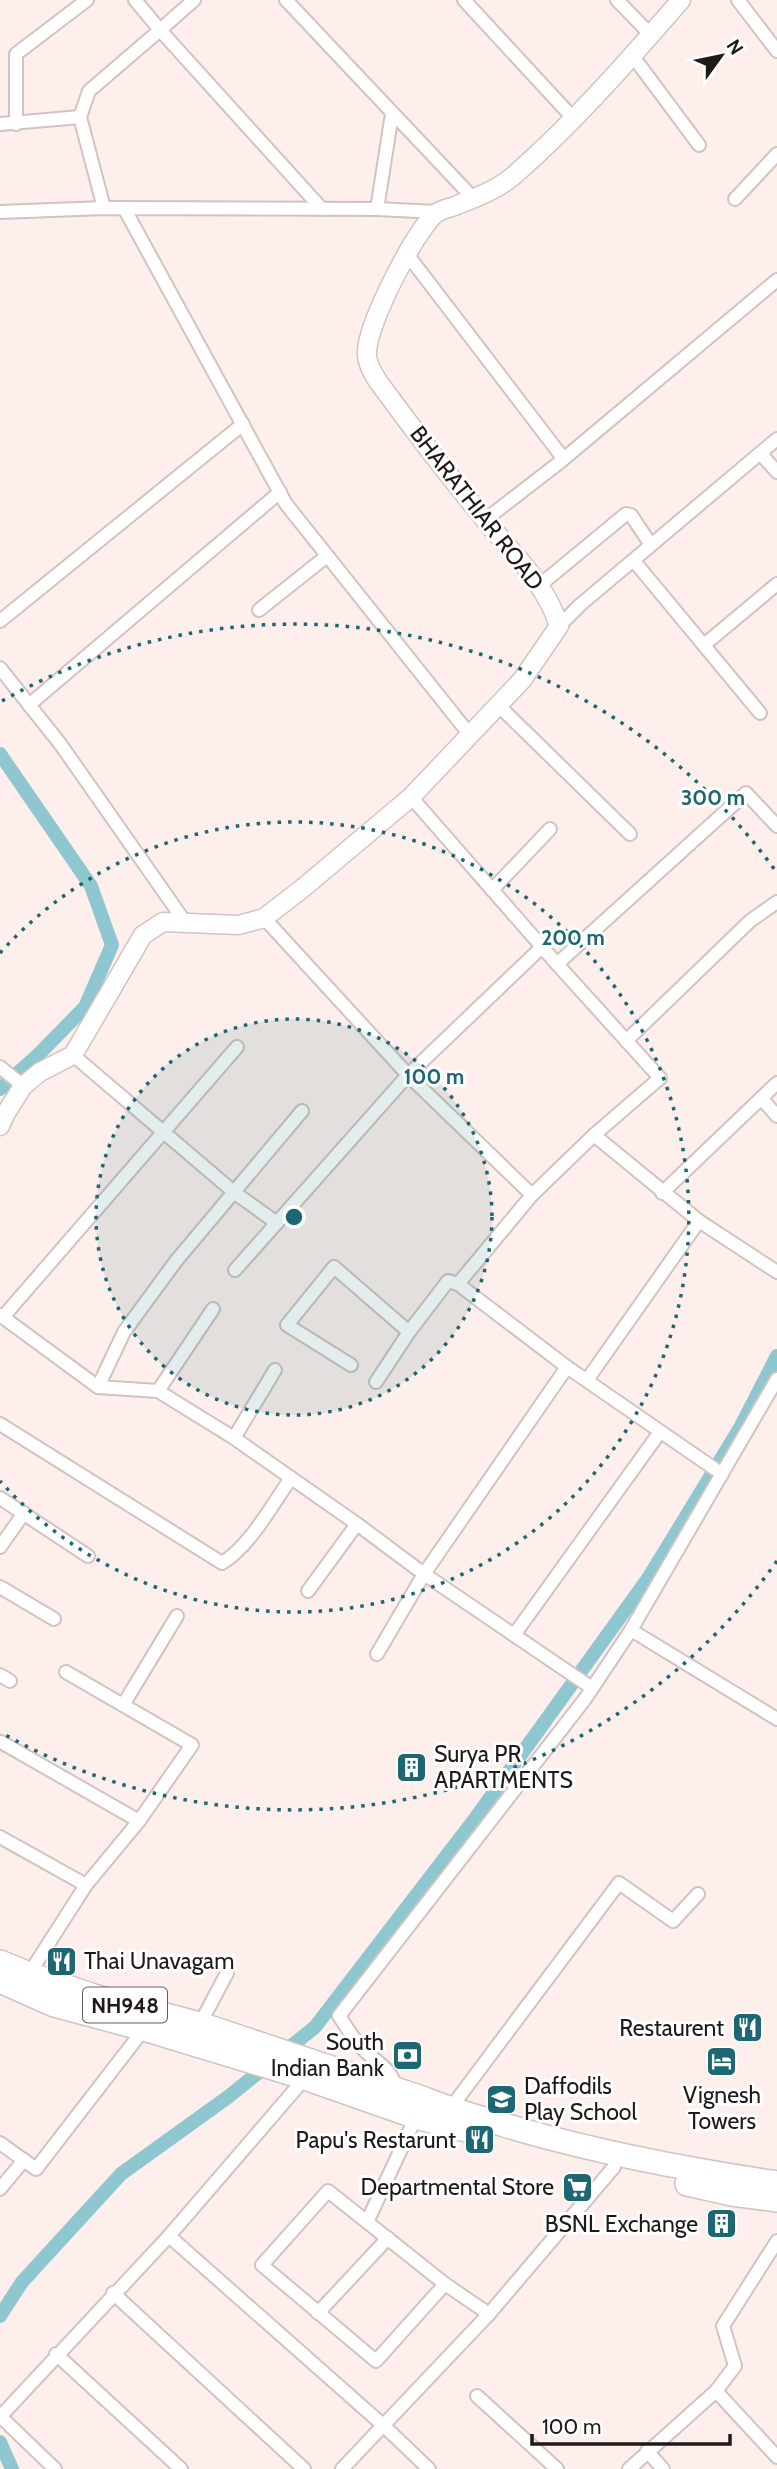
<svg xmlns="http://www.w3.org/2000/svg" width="777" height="2469" viewBox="0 0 777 2469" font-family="Cabin,sans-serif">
  <rect width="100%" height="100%" fill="#feefec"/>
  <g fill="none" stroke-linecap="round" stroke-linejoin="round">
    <!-- canal -->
    <g stroke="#8ec7cf" stroke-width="14">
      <polyline points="0,754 91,886 112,945 85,1007 38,1055 0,1089"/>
      <polyline points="0,2316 22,2282 121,2174 228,2097 315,2027 474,1820 649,1577 740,1428 777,1356"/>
      <polyline points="0,2442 12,2469"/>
    </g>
    <defs>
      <g id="street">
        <polyline points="194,0 160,30 322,209"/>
        <polyline points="286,0 473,198"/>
        <polyline points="464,0 573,118"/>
        <polyline points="617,0 651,35"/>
        <polyline points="738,0 777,51"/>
        <polyline points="632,55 699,145"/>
        <polyline points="80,117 89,91 160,30 135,0"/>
        <polyline points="0,124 80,117 104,208"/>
        <polyline points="16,124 16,54 87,0"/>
        <polyline points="735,199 777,154"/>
        <polyline points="124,208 286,504 470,735"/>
        <polyline points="377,209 392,114"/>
        <polyline points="0,212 104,208 377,209 437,212"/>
        <polyline points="407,254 563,458"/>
        <polyline points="761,454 777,472"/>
        <polyline points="485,520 560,462 777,280"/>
        <polyline points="634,561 760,713"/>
        <polyline points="540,585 626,514 631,515 651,545"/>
        <polyline points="259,610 327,556"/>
        <polyline points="0,621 243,424"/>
        <polyline points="559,626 580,605 777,439"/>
        <polyline points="704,645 777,584"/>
        <polyline points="0,668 61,745 185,922"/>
        <polyline points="29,705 280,492"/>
        <polyline points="498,705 630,834"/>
        <polyline points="411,797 557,964 660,1078 594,1135 532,1195"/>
        <polyline points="492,890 550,829"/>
        <polyline points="264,918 408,1075 532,1195 458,1284 567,1367 722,1474"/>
        <polyline points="557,964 746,793 777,826"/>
        <polyline points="626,1041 750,921 777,902"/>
        <polyline points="73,1055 235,1193 277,1223"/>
        <polyline points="0,1067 23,1086"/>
        <polyline points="761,1098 777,1116"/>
        <polyline points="594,1135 699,1221 777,1272"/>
        <polyline points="662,1193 777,1083"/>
        <polyline points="235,1270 408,1075 542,947"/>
        <polyline points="0,1315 98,1387 158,1391 234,1438 357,1524 424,1574 592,1688"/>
        <polyline points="3,1317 237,1047"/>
        <polyline points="351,1365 287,1325 334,1267 409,1332"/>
        <polyline points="587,1380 699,1221"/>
        <polyline points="376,1382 409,1332 448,1281 458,1284"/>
        <polyline points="98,1387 124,1332 176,1261 302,1111"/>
        <polyline points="158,1391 213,1309"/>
        <path d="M0,1424L222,1563C250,1546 272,1505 291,1478"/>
        <polyline points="234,1438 275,1370"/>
        <polyline points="0,1498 88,1556"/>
        <polyline points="0,1547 24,1513"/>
        <polyline points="0,1587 54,1619"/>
        <polyline points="308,1591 357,1524"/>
        <polyline points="631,1630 777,1719"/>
        <polyline points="514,1635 660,1432"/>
        <polyline points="377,1654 424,1574 567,1367"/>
        <polyline points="0,1675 10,1681"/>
        <polyline points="123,1705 177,1616"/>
        <polyline points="1,1742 139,1821"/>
        <polyline points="0,1837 86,1885"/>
        <polyline points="29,1974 86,1885 139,1821 192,1745 66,1672"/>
        <polyline points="200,2024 227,1973"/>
        <path d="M397,2091C390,2065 378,2065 362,2048C353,2039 346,2026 339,2016L585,1699L631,1630L777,1379"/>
        <polyline points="450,2109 619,1883 673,1921 698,1894"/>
        <polyline points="416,2117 367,2222 445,2284 489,2314"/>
        <polyline points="0,2143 36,2169 144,2029"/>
        <polyline points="0,2189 24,2160"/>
        <polyline points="367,2222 328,2191 262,2265 376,2361 445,2284"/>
        <polyline points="169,2236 384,2426 429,2469"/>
        <polyline points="113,2293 304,2469"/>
        <polyline points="318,2313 388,2238"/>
        <polyline points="56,2354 181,2469"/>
        <polyline points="716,2391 777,2457"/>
        <polyline points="477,2396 557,2469"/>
        <polyline points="0,2416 55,2469"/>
        <polyline points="0,2417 169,2236 305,2078"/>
        <polyline points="647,2451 663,2469"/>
        <polyline points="342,2469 489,2314 614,2167"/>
        <polyline points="629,2469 716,2391 735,2366 723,2326 777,2241"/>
      </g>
      <path id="secondary" d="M0,1126L6,1113L23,1086L40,1072L73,1055L143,935L163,922L239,925L264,918L303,888L411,797L522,680L559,626C546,584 513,554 486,521C448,475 412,428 377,380C372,371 366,362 367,351C368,323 414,233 435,214C440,210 448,208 455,206C474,198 495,191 512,177C573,124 628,61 681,0"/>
      <g id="highway">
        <path d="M0,1962L29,1974L94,1996L200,2024L425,2099C456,2112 489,2120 521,2130C605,2154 690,2170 777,2183"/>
        <polyline points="0,1981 54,2005 144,2029 299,2076 416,2117 470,2131"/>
        <polyline points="687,2184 732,2194 777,2200"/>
      </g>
    </defs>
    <!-- street casing -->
    <use href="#street" stroke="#d1c3c0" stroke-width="16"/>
    <!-- secondary casing -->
    <use href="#secondary" stroke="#d1c3c0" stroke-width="21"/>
    <!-- highway casing -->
    <use href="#highway" stroke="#d1c3c0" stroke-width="26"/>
    <!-- street -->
    <use href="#street" stroke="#fff" stroke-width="12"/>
    <!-- secondary -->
    <use href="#secondary" stroke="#fff" stroke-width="18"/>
    <!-- highway -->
    <use href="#highway" stroke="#fff" stroke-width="23"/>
  </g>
  <!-- distance rings -->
  <circle cx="294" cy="1217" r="198" fill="#1c6771" fill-opacity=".12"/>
  <g fill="none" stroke="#1c6771" stroke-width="3.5" stroke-dasharray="3.5 7">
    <circle cx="294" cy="1217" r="198"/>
    <path d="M0 953A395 395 0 1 1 0 1481"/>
    <path d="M777 1561A593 593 0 0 1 2 1733M2 701A593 593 0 0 1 777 873"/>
  </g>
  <!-- icons -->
  <defs>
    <symbol id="building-square" viewBox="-11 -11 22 22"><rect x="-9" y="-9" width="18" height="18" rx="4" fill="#1c6771" stroke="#fff"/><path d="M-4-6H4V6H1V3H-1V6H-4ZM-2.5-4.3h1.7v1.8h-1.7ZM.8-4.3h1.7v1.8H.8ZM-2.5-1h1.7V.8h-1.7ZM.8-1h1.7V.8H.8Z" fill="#fff"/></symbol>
    <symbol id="restaurant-square" viewBox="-11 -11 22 22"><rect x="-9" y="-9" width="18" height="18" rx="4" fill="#1c6771" stroke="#fff"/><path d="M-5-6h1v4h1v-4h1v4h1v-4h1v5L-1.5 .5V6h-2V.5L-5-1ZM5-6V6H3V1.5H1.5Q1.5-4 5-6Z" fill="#fff"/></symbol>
    <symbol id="bank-square" viewBox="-11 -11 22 22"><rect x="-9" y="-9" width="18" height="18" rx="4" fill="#1c6771" stroke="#fff"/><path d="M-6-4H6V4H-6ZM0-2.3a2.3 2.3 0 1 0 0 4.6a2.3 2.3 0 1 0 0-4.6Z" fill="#fff"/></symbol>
    <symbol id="hotel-square" viewBox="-11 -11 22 22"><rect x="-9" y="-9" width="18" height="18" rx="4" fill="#1c6771" stroke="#fff"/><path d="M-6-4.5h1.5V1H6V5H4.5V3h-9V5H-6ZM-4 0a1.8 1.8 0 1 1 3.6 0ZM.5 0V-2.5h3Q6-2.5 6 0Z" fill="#fff"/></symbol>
    <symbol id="school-square" viewBox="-11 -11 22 22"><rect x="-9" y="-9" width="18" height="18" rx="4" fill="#1c6771" stroke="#fff"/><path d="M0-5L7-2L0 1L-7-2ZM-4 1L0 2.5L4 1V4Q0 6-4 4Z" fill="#fff"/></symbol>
    <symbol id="supermarket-square" viewBox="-11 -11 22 22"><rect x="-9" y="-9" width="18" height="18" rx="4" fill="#1c6771" stroke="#fff"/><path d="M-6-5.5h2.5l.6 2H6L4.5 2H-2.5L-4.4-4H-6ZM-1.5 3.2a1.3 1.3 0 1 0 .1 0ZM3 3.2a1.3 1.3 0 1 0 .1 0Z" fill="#fff"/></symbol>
  </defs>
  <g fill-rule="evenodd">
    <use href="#building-square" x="394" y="1750" width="35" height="35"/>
    <use href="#restaurant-square" x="44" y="1944" width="35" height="35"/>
    <use href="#restaurant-square" x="730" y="2010" width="35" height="35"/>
    <use href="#bank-square" x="390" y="2038" width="35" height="35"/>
    <use href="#hotel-square" x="704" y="2044" width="35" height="35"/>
    <use href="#school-square" x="484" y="2082" width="35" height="35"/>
    <use href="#restaurant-square" x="462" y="2122" width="35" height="35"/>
    <use href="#supermarket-square" x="560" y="2170" width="35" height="35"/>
    <use href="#building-square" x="704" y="2206" width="35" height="35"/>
  </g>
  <g text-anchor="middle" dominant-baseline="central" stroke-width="6" stroke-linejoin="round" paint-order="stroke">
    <!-- shield labels -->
    <rect fill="#fff" stroke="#625f5e" stroke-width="2" x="83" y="1987.5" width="84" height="35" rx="5"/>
    <g font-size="21" font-weight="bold" fill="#1f1a19">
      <text x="125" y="2005">NH948</text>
    </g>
    <!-- street labels -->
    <g font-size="23" fill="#1f1a19" stroke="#fff">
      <text transform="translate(477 508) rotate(52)">BHARATHIAR ROAD</text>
    </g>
    <!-- poi labels -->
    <g font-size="23" fill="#1f1a19" stroke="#fff" text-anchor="end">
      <text x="434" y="1754" text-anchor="start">Surya PR<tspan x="434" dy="26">APARTMENTS</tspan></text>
      <text x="84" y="1961" text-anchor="start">Thai Unavagam</text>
      <text x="724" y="2028">Restaurent</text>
      <text x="384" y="2042">South<tspan x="384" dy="26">Indian Bank</tspan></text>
      <text x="524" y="2086" text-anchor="start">Daffodils<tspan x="524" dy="26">Play School</tspan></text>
      <text x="722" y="2095" text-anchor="middle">Vignesh<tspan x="722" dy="26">Towers</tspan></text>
      <text x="456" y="2140">Papu's Restarunt</text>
      <text x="554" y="2187">Departmental Store</text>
      <text x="698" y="2224">BSNL Exchange</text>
    </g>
  </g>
  <circle cx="294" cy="1217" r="10" fill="#1c6771" stroke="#fff" stroke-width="3.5"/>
  <g font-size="21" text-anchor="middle" font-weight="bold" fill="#1c6771" stroke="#fff" stroke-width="6" stroke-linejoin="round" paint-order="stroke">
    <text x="713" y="805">300 m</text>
    <text x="573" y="945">200 m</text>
    <text x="434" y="1084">100 m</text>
  </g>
  <!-- north arrow -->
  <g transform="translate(721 56) rotate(57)" stroke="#ffffff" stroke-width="5" paint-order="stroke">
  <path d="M0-5L12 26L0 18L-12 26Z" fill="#1f1a19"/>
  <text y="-10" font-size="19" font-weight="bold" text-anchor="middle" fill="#1f1a19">N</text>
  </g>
  <!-- scale -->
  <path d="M532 2434v10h198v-10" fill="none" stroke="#1f1a19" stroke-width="3.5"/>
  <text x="542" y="2434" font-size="21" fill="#1f1a19" stroke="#ffffff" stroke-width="5" paint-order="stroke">100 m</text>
</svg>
